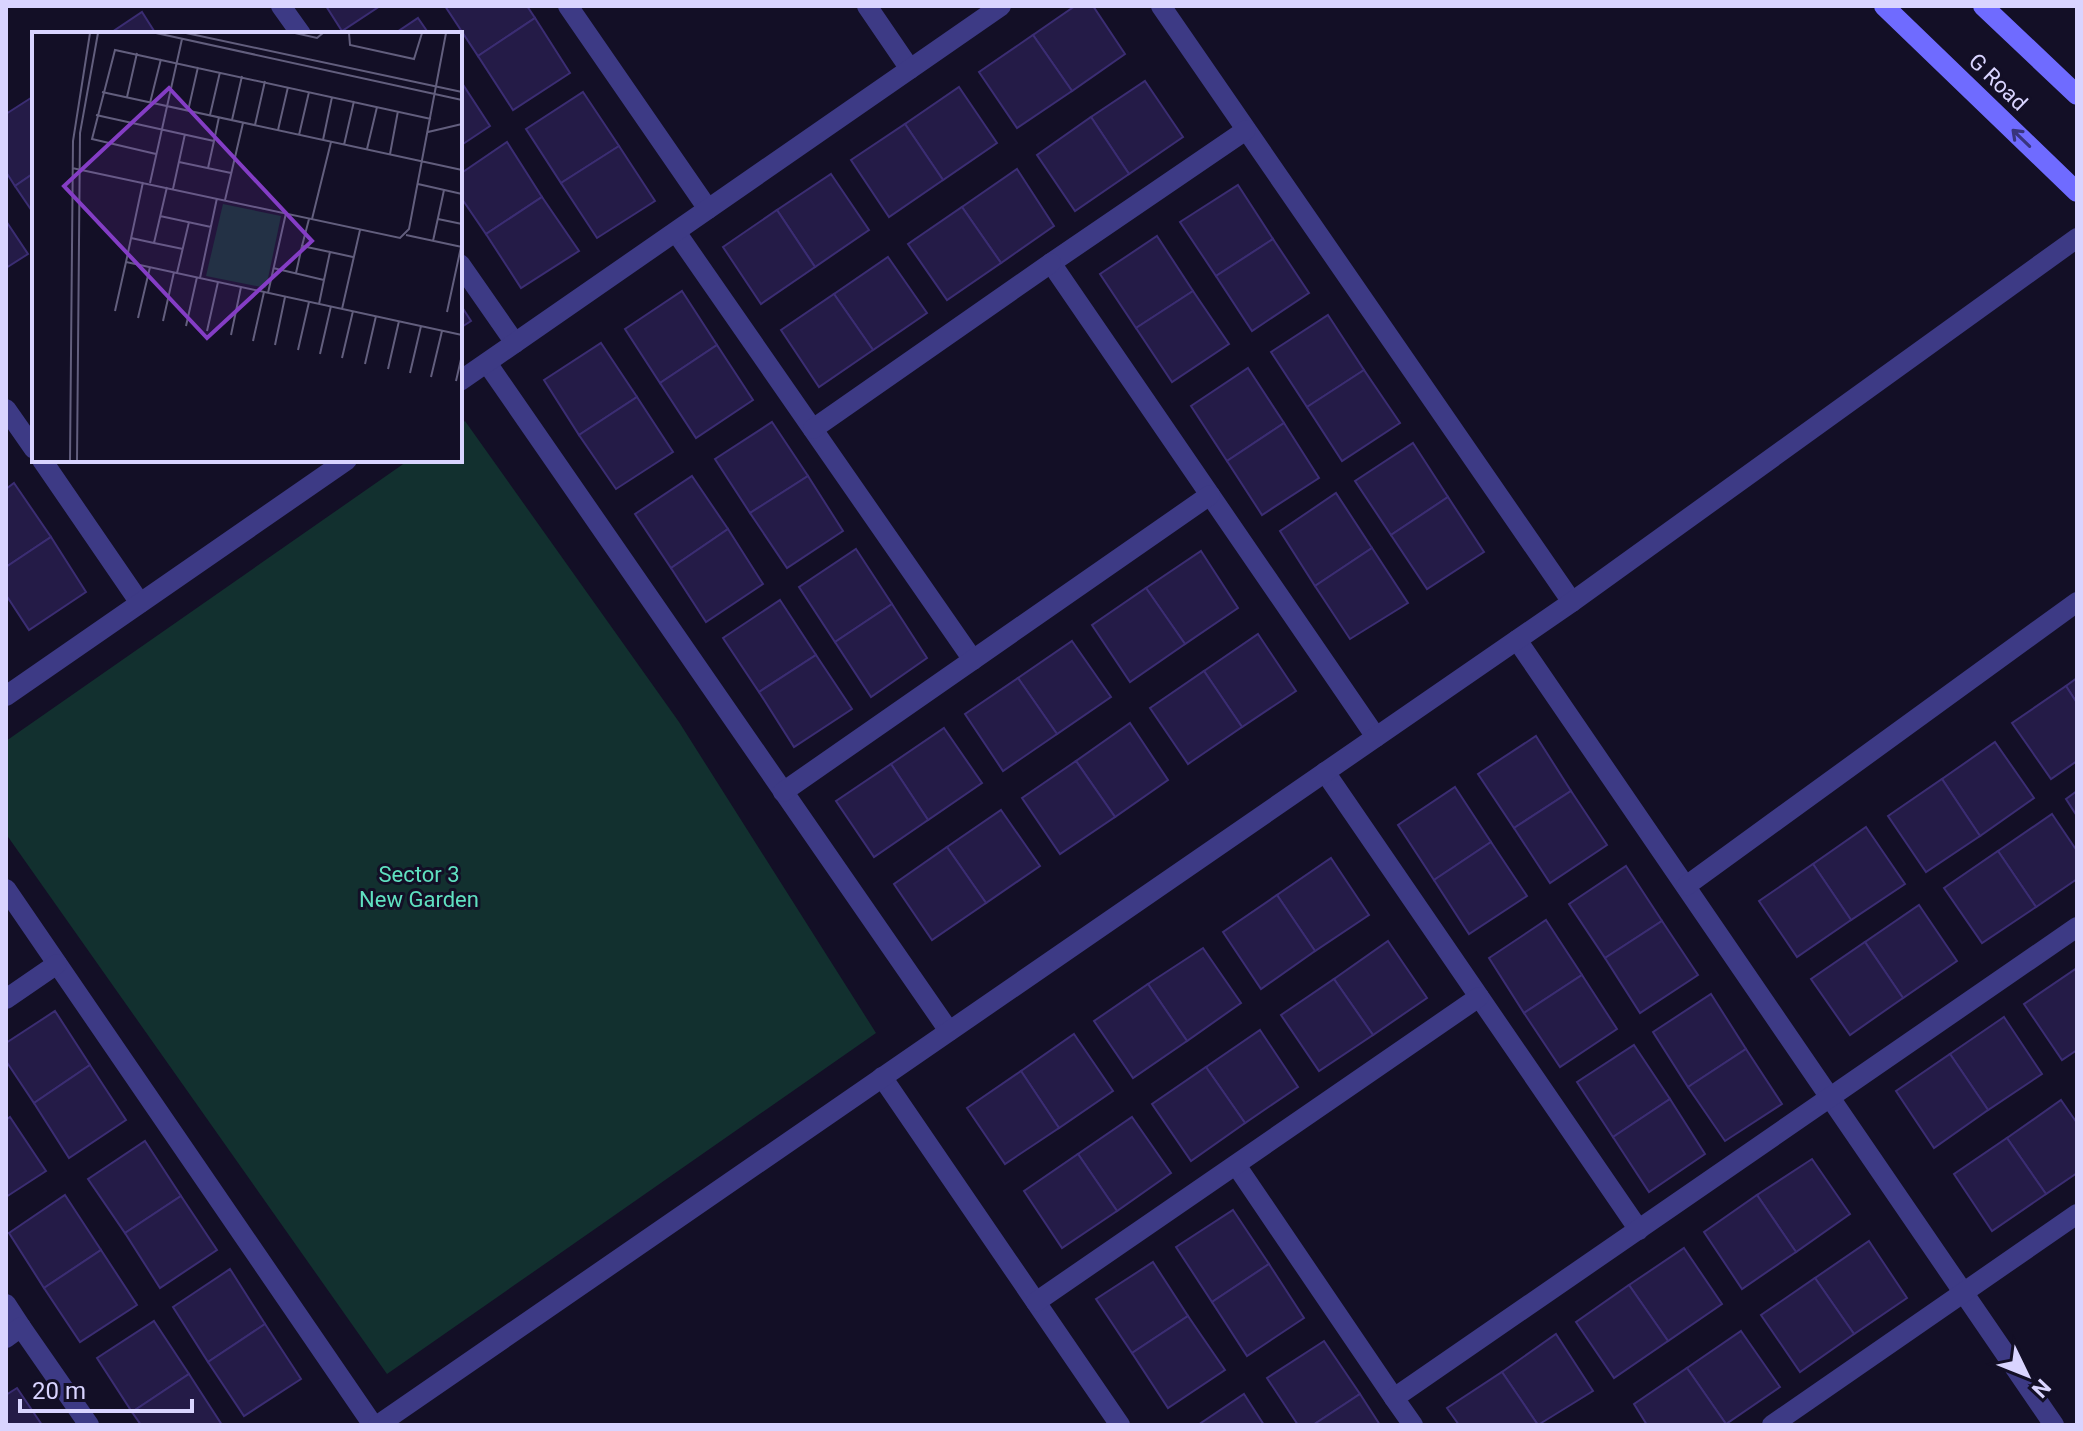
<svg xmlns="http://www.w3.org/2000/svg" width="2083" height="1431" viewBox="0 0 2083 1431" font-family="Roboto,sans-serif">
  <rect width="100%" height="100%" fill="#130f26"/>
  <!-- green -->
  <polygon fill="#12302f" points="465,421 679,722 876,1033 387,1374 6,834 6,741 409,460 460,460 460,424"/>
  <!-- building -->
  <g fill="#241b47" stroke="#3b2d73" stroke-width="2">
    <polygon points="326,6 380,6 342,31"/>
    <polygon points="445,6 527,6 535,18 478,56"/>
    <polygon points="1075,6 1093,6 1125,54 1072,91 1033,35"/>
    <polygon points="142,12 156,34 109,34"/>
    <polygon points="418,18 429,34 394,34"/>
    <polygon points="535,18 570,73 513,110 478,56"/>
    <polygon points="1033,35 1072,91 1017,128 979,72"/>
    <polygon points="460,80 490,126 460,146"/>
    <polygon points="1145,81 1183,137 1129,174 1091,117"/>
    <polygon points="959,87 997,143 943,180 905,124"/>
    <polygon points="583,92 619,146 561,183 526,129"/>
    <polygon points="34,96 34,173 15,186 6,172 6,114"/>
    <polygon points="1091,117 1129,174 1075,211 1037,155"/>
    <polygon points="905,124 943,180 889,217 851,160"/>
    <polygon points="507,142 542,197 486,234 460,196 460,174"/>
    <polygon points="619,146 655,201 597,238 561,183"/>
    <polygon points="1017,169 1054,226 1001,263 962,207"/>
    <polygon points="34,173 34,214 15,186"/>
    <polygon points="831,174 869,230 815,267 777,210"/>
    <polygon points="1238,185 1273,239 1216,276 1180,222"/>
    <polygon points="542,197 579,251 521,288 486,234"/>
    <polygon points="962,207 1001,263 947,300 908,244"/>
    <polygon points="777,210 815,267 761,304 723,247"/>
    <polygon points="6,221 28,254 6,268"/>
    <polygon points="1157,236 1193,291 1136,328 1100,274"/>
    <polygon points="1273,239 1309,293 1252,331 1216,276"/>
    <polygon points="888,257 927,313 873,350 834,294"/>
    <polygon points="682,291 717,345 660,383 625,329"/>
    <polygon points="1193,291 1229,344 1172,382 1136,328"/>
    <polygon points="834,294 873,350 819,387 781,330"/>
    <polygon points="460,304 471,321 460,328"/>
    <polygon points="1328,315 1364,370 1307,407 1271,352"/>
    <polygon points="601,343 637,397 579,435 544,380"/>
    <polygon points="717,345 753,400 696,438 660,383"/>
    <polygon points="1248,368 1284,423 1227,461 1191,406"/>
    <polygon points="1364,370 1400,423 1342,461 1307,407"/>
    <polygon points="637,397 673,452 616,489 579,435"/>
    <polygon points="772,422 808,476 750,513 715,459"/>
    <polygon points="1284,423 1319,478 1262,515 1227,461"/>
    <polygon points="1413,443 1448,497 1391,535 1355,481"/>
    <polygon points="692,476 728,529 671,568 635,514"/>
    <polygon points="808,476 843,531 787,568 750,513"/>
    <polygon points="14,483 51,537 6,567 6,489"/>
    <polygon points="1336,493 1372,548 1315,586 1280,531"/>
    <polygon points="1448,497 1484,552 1427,589 1391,535"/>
    <polygon points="728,529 763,584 706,622 671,568"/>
    <polygon points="51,537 86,592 29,630 6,595 6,567"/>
    <polygon points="1372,548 1408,603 1350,639 1315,586"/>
    <polygon points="856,549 892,604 835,642 799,587"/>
    <polygon points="1201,551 1238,608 1185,644 1146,588"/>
    <polygon points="1146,588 1185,644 1130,682 1092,625"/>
    <polygon points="780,600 816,655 759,692 723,638"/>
    <polygon points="892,604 927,658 871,697 835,642"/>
    <polygon points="1258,634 1296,691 1242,727 1204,671"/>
    <polygon points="1072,641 1111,697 1057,734 1018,678"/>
    <polygon points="816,655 852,709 794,747 759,692"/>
    <polygon points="1204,671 1242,727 1188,764 1150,708"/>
    <polygon points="1018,678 1057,734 1003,771 965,714"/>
    <polygon points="2077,678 2077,703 2066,686"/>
    <polygon points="2066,686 2077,703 2077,761 2051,779 2012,723"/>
    <polygon points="1130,723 1168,780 1115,817 1076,761"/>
    <polygon points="944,728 982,783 928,820 891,764"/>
    <polygon points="1536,736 1571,791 1514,828 1478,774"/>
    <polygon points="1995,742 2034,798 1980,836 1942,779"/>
    <polygon points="1076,761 1115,817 1060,854 1022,798"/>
    <polygon points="891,764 928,820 874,857 836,801"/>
    <polygon points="1942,779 1980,836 1926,872 1888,816"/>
    <polygon points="1455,787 1491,842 1434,880 1398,825"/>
    <polygon points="1571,791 1607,845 1550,883 1514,828"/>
    <polygon points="2077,791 2077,816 2066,799"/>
    <polygon points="1001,810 1040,866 986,903 947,847"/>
    <polygon points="2052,814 2077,851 2077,879 2036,907 1998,851"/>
    <polygon points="1866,827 1905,884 1851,920 1813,864"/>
    <polygon points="1491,842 1527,896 1469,934 1434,880"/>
    <polygon points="947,847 986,903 932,940 894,884"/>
    <polygon points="1998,851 2036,907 1982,943 1944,888"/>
    <polygon points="1331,858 1369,915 1315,951 1277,895"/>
    <polygon points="1813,864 1851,920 1797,957 1759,901"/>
    <polygon points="1626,866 1662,921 1605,958 1569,904"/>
    <polygon points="1277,895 1315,951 1261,989 1223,932"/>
    <polygon points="1919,905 1957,961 1903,998 1865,942"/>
    <polygon points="1546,920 1582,975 1524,1013 1489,958"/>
    <polygon points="1662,921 1698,975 1640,1013 1605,958"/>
    <polygon points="1388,941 1427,998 1373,1035 1334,979"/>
    <polygon points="1865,942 1903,998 1850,1035 1811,979"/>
    <polygon points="1203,948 1241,1003 1187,1041 1148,984"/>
    <polygon points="2077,968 2077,1050 2062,1060 2024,1004"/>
    <polygon points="1582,975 1617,1029 1560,1067 1524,1013"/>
    <polygon points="1334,979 1373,1035 1319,1071 1281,1015"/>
    <polygon points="1148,984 1187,1041 1133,1078 1094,1021"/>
    <polygon points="1711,994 1746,1049 1688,1087 1653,1032"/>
    <polygon points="55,1011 90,1065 34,1103 6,1061 6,1043"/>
    <polygon points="2004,1017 2042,1074 1988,1110 1950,1054"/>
    <polygon points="1260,1030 1298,1087 1245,1123 1206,1067"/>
    <polygon points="1074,1034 1113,1091 1059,1128 1021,1071"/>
    <polygon points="1634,1045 1670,1099 1613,1137 1577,1082"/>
    <polygon points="1746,1049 1782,1104 1725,1141 1688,1087"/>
    <polygon points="1950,1054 1988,1110 1934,1148 1896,1091"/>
    <polygon points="90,1065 126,1120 69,1158 34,1103"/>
    <polygon points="1206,1067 1245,1123 1191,1161 1152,1104"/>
    <polygon points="1021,1071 1059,1128 1005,1164 967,1108"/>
    <polygon points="1670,1099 1705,1154 1649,1192 1613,1137"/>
    <polygon points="2061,1100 2077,1123 2077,1173 2046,1194 2007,1138"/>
    <polygon points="10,1117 46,1171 6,1197 6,1120"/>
    <polygon points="1132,1117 1171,1173 1117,1211 1078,1154"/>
    <polygon points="2007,1138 2046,1194 1992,1231 1954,1174"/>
    <polygon points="145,1141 181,1196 125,1233 88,1179"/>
    <polygon points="1078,1154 1117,1211 1062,1248 1024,1191"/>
    <polygon points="1812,1159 1850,1214 1796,1252 1757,1195"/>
    <polygon points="65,1195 101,1250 44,1288 9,1233"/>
    <polygon points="1757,1195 1796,1252 1742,1289 1704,1232"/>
    <polygon points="181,1196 217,1250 160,1288 125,1233"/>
    <polygon points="1233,1210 1269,1264 1212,1302 1176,1247"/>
    <polygon points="1869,1241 1907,1298 1854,1334 1815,1278"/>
    <polygon points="1684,1248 1722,1304 1668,1341 1629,1285"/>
    <polygon points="101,1250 137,1305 80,1342 44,1288"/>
    <polygon points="1153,1262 1188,1316 1132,1353 1096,1299"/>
    <polygon points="1269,1264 1304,1318 1247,1356 1212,1302"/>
    <polygon points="230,1269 265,1324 208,1362 173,1307"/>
    <polygon points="1815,1278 1854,1334 1800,1372 1761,1315"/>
    <polygon points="1629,1285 1668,1341 1614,1378 1576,1322"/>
    <polygon points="1188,1316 1225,1370 1168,1408 1132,1353"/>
    <polygon points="154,1321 189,1374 132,1412 97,1358"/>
    <polygon points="265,1324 301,1379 244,1416 208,1362"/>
    <polygon points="1741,1331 1780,1387 1726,1424 1687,1368"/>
    <polygon points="1556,1334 1593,1391 1538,1425 1502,1372"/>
    <polygon points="1324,1341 1360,1394 1313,1425 1298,1425 1267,1378"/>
    <polygon points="1687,1368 1726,1424 1647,1425 1634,1404"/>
    <polygon points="1502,1372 1538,1425 1459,1425 1447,1408"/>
    <polygon points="189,1374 222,1425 141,1425 132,1412"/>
    <polygon points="17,1388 42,1425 6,1425 6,1395"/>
    <polygon points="1244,1394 1264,1425 1198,1425"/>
    <polygon points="1360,1394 1380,1425 1313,1425"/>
  </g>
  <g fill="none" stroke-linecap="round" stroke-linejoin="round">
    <!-- street -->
    <g stroke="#3d3a85" stroke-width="20">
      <polyline points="281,6 301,34"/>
      <polyline points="568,6 708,209"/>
      <polyline points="867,6 910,69"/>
      <polyline points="1161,6 1572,602"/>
      <polyline points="1246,130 1051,263 1376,737"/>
      <polyline points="676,232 973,660"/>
      <polyline points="460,264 515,343"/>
      <polyline points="487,363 949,1031"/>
      <polyline points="460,381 1001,6"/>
      <polyline points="6,409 34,449"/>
      <polyline points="813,429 1051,263"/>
      <polyline points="42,460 140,603"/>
      <polyline points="1517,640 2054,1425"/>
      <polyline points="6,696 347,460"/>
      <polyline points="1325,772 1639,1230"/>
      <polyline points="783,792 1210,495"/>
      <polyline points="1686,886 2077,602"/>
      <polyline points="6,889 373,1425"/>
      <polyline points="6,999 57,964"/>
      <polyline points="882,1077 1120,1425"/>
      <polyline points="1236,1165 1394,1398"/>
      <polyline points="1036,1302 1479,997"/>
      <polyline points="6,1304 21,1327"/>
      <polyline points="6,1338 21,1327 89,1425"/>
      <polyline points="378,1425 1572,602 2077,238"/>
      <polyline points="1413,1425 1394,1398 2077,927"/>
      <polyline points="1772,1425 2077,1214"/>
    </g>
    <!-- secondary -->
    <g stroke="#6f6bff" stroke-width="20">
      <polyline points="1884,6 2077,192"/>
      <polyline points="1983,6 2077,95"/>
    </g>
  </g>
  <!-- one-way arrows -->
  <defs><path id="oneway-shaft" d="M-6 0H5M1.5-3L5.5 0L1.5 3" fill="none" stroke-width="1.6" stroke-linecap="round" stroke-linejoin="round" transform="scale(2)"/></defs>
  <use stroke="#38347d" href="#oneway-shaft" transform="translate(2021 138) rotate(-136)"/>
  <g text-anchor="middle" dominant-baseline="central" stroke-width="6" stroke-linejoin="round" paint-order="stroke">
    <!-- street labels -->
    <g font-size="22" fill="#d9d4ff" stroke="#130f26">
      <text transform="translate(1998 82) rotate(44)">G Road</text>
    </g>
    <!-- park labels -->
    <g font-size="22" fill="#5fe0c0" stroke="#130f26">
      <text x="419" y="874">Sector 3<tspan x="419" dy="25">New Garden</tspan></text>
    </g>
  </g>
  <!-- overview -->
  <g transform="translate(32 32)">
    <rect width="430" height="430" fill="#130f26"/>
    <path d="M191,172L249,184L234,256L174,244Z" fill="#12302f"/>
    <path fill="none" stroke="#625e7d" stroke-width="2" d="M124,1L430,68M154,1L430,60M263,1L285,6L291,1M317,1L318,13L382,27L390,1M70,60L430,138M95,65L105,21M118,71L129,27M156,79L166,35M64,83L182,109L187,85M178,83L188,40M200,88L210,44M223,93L233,49M246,98L256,55M396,100L430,92M267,103L277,60M291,108L300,65M312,113L322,69M335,117L345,75M124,122L60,107L83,18L399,87M358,122L366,79M147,130L199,141M40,136L368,206L377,197L414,1M176,136L182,109M111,150L94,230L430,303M118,151L150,7M386,152L430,162M141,157L153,102M193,168L211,91M128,184L179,195M277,187L270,214L298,220M280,187L299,110M406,187L430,192M374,203L430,215M99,206L122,211L135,155M401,209L412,158M122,211L151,217M241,236L292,248L287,272M145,241L157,190M264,241L270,214M168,246L185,166M292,248L298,220L321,225M236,261L254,181M310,277L328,198M83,279L94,230M415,280L429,215M106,286L118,235M131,289L142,240M154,294L165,245M175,299L186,250M199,303L209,255M221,309L232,260M243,313L253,265M266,318L277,270M288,322L299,274M310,326L321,279M333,332L344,284M356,337L367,289M378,341L389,294M399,345L410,299M424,349L430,323M38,429L41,109L58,1M45,429L48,101L66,1"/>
    <path fill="#843dc5" fill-opacity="0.15" stroke="#843dc5" stroke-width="4" d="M137,56L280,209L175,306L32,154Z"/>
    <rect width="430" height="430" fill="none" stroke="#d9d4ff" stroke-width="4"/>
  </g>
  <!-- border -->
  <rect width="2083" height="1431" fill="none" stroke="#d9d4ff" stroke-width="16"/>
  <!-- north arrow -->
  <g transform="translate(2027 1375) rotate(133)" stroke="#130f26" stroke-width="6" paint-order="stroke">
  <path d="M0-6L14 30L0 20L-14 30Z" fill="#d9d4ff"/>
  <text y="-12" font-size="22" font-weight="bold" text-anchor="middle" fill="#d9d4ff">N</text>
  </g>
  <!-- scale -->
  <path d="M20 1399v12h172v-12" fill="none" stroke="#d9d4ff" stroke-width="4"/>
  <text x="32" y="1399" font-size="24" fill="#d9d4ff" stroke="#130f26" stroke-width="6" paint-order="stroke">20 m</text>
</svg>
